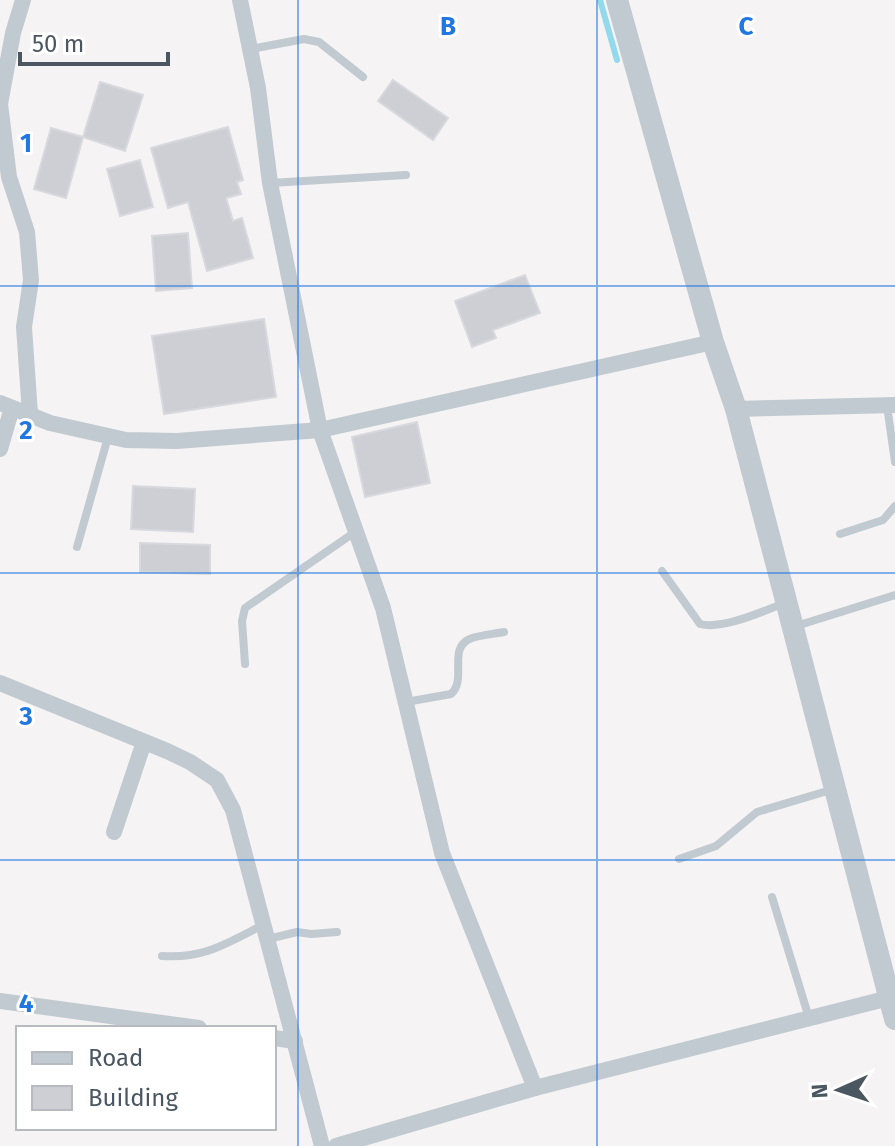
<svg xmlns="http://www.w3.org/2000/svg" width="895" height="1146" viewBox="0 0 895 1146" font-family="'Fira Sans',sans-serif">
  <rect width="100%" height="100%" fill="#f5f3f3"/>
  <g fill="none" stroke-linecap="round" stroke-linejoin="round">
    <!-- stream -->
    <polyline stroke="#92daeb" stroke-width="6" points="600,0 617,60"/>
  </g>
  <!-- building -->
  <g fill="#cdcfd5" stroke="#d7d9de" stroke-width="2">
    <polygon points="393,80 448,118 433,140 378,101"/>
    <polygon points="100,82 143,95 125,151 83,137"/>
    <polygon points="228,127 243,180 237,182 241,194 226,198 233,221 242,218 253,258 207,271 188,202 168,208 151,148"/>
    <polygon points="51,128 83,137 66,198 34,189"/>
    <polygon points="140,160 153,207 120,216 107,169"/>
    <polygon points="188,233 192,288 156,291 152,236"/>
    <polygon points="525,275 540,313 493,330 496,338 472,347 455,301"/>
    <polygon points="264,319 276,397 164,414 152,336"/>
    <polygon points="417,422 430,483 365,497 352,437"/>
    <polygon points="133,486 195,489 193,532 131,529"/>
    <polygon points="140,543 210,545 210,574 140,572"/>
  </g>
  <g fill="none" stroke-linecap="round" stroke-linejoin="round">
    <!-- service -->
    <g stroke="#c1cad1" stroke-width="8">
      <polyline points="251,49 304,39 319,42 363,77"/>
      <polyline points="270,183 406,175"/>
      <polyline points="887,406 895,462"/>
      <polyline points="840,534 883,520 895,506"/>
      <polyline points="77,547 108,437"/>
      <path d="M662,571L700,624C723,630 763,611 785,603"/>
      <polyline points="793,627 895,595"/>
      <polyline points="245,664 242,621 245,608 355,532"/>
      <path d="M406,702L451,694C468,679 446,647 472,638C482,635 494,634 504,632"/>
      <polyline points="679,859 716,846 757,812 834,789"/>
      <polyline points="772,897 809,1018"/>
      <polyline points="268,939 297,932 311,934 337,932"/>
      <path d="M162,956C204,959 227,943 263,925"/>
    </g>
    <!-- minor -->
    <g stroke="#c1cad1" stroke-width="16">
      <polyline points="23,0 13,33 0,104 9,177 27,232 31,280 24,327 30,414"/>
      <polyline points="240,0 258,88 270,183 320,430 383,608 442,853 535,1088"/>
      <polyline points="0,403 50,423 126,440 177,441 320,430 713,342"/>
      <polyline points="736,409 895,405"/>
      <polyline points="0,449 12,408"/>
      <polyline points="0,683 167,751 190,762 217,780 233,810 322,1146"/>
      <polyline points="114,832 144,742"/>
      <polyline points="0,1001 199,1028"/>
      <polyline points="274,1038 295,1041"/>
      <polyline points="336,1146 535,1088 889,998"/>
    </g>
    <!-- tertiary -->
    <polyline stroke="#c1cad1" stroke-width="22" points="617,0 713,342 736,409 895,1019"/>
  </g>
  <!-- grid -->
  <path fill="none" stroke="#2077e2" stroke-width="2" stroke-opacity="0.55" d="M298,0V1146M597,0V1146M0,286H895M0,573H895M0,860H895"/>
  <g font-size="26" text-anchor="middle" font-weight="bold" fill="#2077e2" stroke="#fff" stroke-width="6" stroke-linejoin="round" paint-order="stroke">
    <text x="448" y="35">B</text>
    <text x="746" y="35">C</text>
    <text x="26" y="152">1</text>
    <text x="26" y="439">2</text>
    <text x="26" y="725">3</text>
    <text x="26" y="1012">4</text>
  </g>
  <!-- legend -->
  <rect x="16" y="1026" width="260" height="104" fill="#ffffff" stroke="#b7bbbf" stroke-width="2"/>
  <rect x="32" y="1052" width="40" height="12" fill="#c1cad1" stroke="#b7bbbf" stroke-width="2"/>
  <text x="88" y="1066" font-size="24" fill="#4a5660">Road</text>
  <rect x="32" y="1086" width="40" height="24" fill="#cdcfd5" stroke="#b7bbbf" stroke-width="2"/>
  <text x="88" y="1106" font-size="24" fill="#4a5660">Building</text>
  <!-- north arrow -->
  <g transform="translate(839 1090) rotate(267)" stroke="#ffffff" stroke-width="6" paint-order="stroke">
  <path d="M0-6L14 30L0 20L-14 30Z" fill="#4a5660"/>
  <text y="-12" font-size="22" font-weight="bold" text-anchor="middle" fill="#4a5660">N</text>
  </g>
  <!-- scale -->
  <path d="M20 52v12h148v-12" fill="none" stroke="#4a5660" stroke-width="4"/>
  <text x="32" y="52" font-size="24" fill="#4a5660" stroke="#ffffff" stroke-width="6" paint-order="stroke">50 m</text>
</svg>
